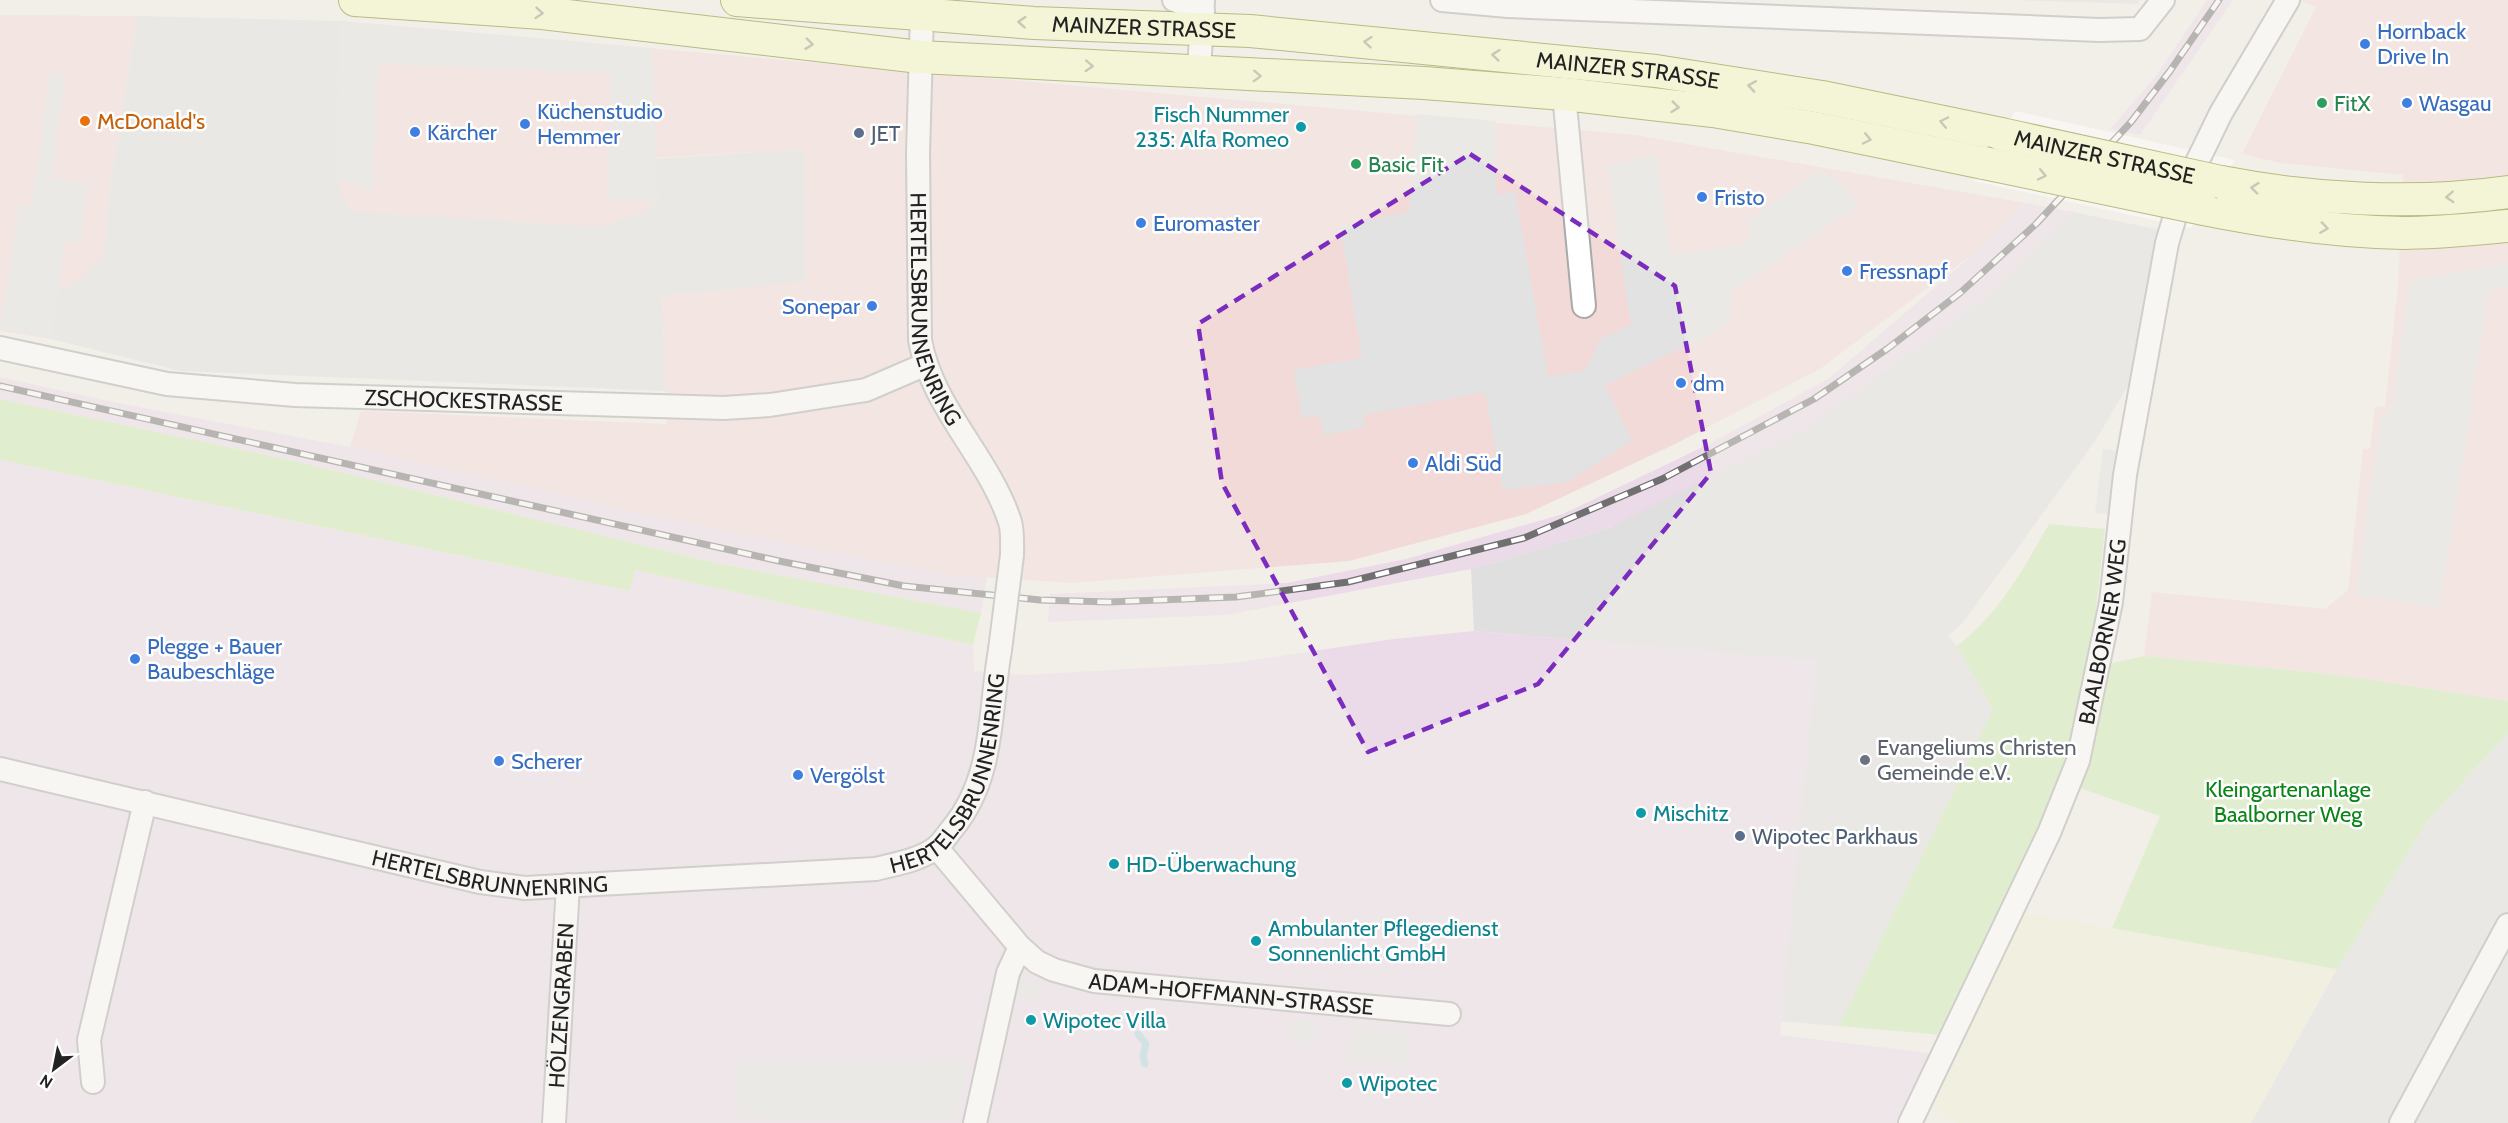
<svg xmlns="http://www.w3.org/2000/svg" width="2508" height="1123" viewBox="0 0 2508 1123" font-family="Cabin,sans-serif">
  <rect width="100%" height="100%" fill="#f2efe9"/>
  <!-- residential -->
  <g fill="#e0dfdf">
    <polygon points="2013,0 2140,0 2137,4"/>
    <polygon points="137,16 340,21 336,180 805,149 806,283 662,296 666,391 181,371 51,339 59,285 104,257 108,199"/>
    <polygon points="2073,212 2161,230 2134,375 2097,438 2041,516 1961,625 1948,636 1957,646 1993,710 1839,1026 1780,1021 1816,661 1474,631 1471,569 1607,529 1971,309"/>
    <polygon points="2508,733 2508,1123 2251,1123 2337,969 2428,820"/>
  </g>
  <!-- commercial -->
  <g fill="#f2dad9">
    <polygon points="2299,0 2508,0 2508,701 2339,675 2144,656 2152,592 2325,609 2348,590 2363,449 2370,449 2375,406 2385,407 2398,286 2403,175 2280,163 2242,154 2316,7"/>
    <polygon points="0,15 137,16 108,199 104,257 70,287 59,285 51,339 0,331"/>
    <polygon points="340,21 1635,135 2026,203 1978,250 1820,369 1673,445 1526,514 1349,561 1072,583 950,575 678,521 350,447 361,411 667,424 662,296 806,282 804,149 657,158 658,201 641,213 598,227 350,211 336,181"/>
  </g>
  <!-- industrial -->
  <g fill="#ebdbe8">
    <polygon points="2207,0 2233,0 2140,135 2110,129 2156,76"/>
    <polygon points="2026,203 2073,212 1971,309 1805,429 1607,529 1471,569 1226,615 1048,622 1050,594 1287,583 1406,559 1563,514 1709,444 1828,379 1978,250"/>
    <polygon points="0,377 118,403 350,447 678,521 950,575 987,577 981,613 716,563 294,461 0,399"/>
    <polygon points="0,460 629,591 635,570 973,645 974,671 1024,675 1233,663 1394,639 1474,631 1816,661 1780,1035 1937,1054 1901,1123 0,1123"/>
  </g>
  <!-- farmland -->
  <polygon fill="#eef0d5" points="2022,914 2112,928 2337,969 2250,1123 1956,1123 1925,1106"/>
  <!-- grass -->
  <g fill="#cdebb0">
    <polygon points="0,399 294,461 716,563 981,613 973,645 635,570 630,591 0,460"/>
    <path d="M2049,524L2105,529L2092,645L2073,743L2057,796L1943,1035L1839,1026L1993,710L1957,646C2000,613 2023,569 2049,524Z"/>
    <polygon points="2144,656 2339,675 2508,701 2508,733 2428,820 2337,969 2112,928 2160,816 2077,787 2104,665"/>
  </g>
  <!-- parking -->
  <g fill="#e2e2e2">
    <polygon points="340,21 652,48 658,201 607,199 611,73 378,64 373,190 347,181 336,181"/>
    <polygon points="51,72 66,74 51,178 88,184 80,243 66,241 51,339 0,329 19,205 31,206"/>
    <polygon points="1417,114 1496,121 1496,195 1515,192 1548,377 1585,371 1600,339 1631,325 1607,165 1656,155 1671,255 1750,242 1747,220 1820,172 1837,178 1857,206 1731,292 1731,324 1605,385 1632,441 1567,482 1503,490 1485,392 1363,415 1365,427 1324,435 1319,415 1302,418 1294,370 1362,358 1340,225 1409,212"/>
    <polygon points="2508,264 2508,287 2489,290 2440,608 2355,595 2382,413 2391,414 2410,280"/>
    <polygon points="2103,449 2116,451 2108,514 2095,513"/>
    <polygon points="1029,979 1039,983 1043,1000 1013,997 1012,982"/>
    <polygon points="1290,1019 1316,1021 1314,1044 1288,1041"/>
    <polygon points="1352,1026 1406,1031 1408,1066 1345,1060"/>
    <polygon points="969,1060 955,1120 737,1118 738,1061"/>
  </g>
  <!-- pier -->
  <polygon fill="#fff" points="2015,111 2235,160 2191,228 1974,181"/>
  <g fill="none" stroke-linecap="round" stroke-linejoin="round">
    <!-- stream -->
    <polyline stroke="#aad3df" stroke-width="7" points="1138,1034 1146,1044 1143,1055 1145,1064"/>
    <defs>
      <g id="street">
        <polyline points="1174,0 1203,11"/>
        <polyline points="1442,0 1508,6 2099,30 2140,29 2163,0"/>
        <path id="s1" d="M922,14L918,153L920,340C932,408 989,457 1010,522C1013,532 1012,544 1012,555"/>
        <polyline points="1199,72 1203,0"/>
        <polyline points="1564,94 1584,306"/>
        <path id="s2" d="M0,348L167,384L295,395L724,408L770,405L866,390L924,365"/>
        <path id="s3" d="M0,769L480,882L525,888L876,869C895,864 921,860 937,847C942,843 947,835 952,829C995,777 989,713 1000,650"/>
        <path id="s4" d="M937,848L1020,947L1037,962L1054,970L1094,981L1449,1014"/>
        <polyline points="93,1082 89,1040 145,802"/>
        <path id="s5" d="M554,1123L568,885"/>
        <polyline points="975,1123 1008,973 1020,947"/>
        <path id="s6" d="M1910,1123L2049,833L2078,761L2111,602L2125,475L2167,243L2182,193L2221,113L2288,0"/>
        <polyline points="2401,1123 2508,925"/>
      </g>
      <g id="secondary">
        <polyline points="355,0 542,13 920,57 1424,83 1564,94 1713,111 1814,128 1984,163"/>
        <path id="s7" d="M737,0L1034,23L1250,31L1656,71L1822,97L2001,134"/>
        <path d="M2221,182C2314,200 2415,205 2508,192"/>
        <path d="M2204,209C2269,222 2336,232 2403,233C2438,233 2473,229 2508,226"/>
      </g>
    </defs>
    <!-- street casing -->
    <use href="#street" stroke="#a9a9a9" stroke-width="26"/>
    <!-- secondary casing -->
    <use href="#secondary" stroke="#707d05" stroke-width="34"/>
    <!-- street -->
    <use href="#street" stroke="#fff" stroke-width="22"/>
    <!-- secondary -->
    <use href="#secondary" stroke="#f7fabf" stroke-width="32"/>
    <defs>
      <polyline id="rail" points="0,386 779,561 904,586 1040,600 1109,602 1236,597 1348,582 1524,538 1662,479 1814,399 1887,349 1960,293 2036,224 2131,122 2170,71 2219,0"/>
    </defs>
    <!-- rail casing -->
    <use href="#rail" stroke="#707070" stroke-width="7"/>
    <!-- rail -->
    <use href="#rail" stroke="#fff" stroke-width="4.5" stroke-dasharray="14" stroke-linecap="butt"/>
    <defs>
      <polyline id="street-bridge" points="1000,650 1012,555"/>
      <g id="secondary-bridge">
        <path id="s8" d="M2001,134L2221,182"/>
        <polyline points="1984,163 2204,209"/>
      </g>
    </defs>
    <!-- street-bridge casing -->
    <use href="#street-bridge" stroke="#a9a9a9" stroke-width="26" stroke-linecap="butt"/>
    <!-- secondary-bridge casing -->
    <use href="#secondary-bridge" stroke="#707d05" stroke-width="34" stroke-linecap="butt"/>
    <!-- street-bridge -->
    <use href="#street-bridge" stroke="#fff" stroke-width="22"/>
    <!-- secondary-bridge -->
    <use href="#secondary-bridge" stroke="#f7fabf" stroke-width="32"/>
  </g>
  <!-- one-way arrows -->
  <defs><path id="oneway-chevron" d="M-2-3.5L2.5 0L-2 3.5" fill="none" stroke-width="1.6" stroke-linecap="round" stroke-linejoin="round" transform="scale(1.5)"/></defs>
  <g stroke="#979978">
    <use href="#oneway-chevron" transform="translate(539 13) rotate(5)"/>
    <use href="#oneway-chevron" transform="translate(1022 22) rotate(-176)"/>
    <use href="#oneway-chevron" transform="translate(1368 42) rotate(-175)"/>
    <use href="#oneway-chevron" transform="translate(809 44) rotate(7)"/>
    <use href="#oneway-chevron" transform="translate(1496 55) rotate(-174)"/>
    <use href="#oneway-chevron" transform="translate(1089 66) rotate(3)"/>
    <use href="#oneway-chevron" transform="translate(1257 76) rotate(2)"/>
    <use href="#oneway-chevron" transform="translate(1752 86) rotate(-171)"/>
    <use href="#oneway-chevron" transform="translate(1675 107) rotate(6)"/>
    <use href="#oneway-chevron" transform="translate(1944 122) rotate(-168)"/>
    <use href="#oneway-chevron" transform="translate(1867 139) rotate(12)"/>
    <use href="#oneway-chevron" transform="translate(2042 175) rotate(12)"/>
    <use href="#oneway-chevron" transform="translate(2255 188) rotate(-174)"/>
    <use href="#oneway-chevron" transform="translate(2450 197) rotate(177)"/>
    <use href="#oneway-chevron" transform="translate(2324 228) rotate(8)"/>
  </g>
  <!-- marked area -->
  <path d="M0 0H2508V1123H0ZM1470,154L1675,286L1711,473L1538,684L1368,752L1222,483L1198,324Z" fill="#f2efe9" fill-opacity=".55" fill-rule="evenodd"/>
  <path fill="none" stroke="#7b2cbf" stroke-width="4.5" stroke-dasharray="12 8" stroke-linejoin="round" d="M1470,154L1675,286L1711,473L1538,684L1368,752L1222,483L1198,324Z"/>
  <!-- markers -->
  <g fill="#3f7fe0" stroke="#fff" stroke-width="2">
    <circle cx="2365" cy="44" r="6"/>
    <circle cx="2407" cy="103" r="6"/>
    <circle cx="525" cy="124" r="6"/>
    <circle cx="415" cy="132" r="6"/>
    <circle cx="1702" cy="197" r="6"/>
    <circle cx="1141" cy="223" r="6"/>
    <circle cx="1847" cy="271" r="6"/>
    <circle cx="872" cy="306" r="6"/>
    <circle cx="1681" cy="383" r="6"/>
    <circle cx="1413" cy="463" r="6"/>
    <circle cx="135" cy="659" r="6"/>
    <circle cx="499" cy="761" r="6"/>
    <circle cx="798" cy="775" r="6"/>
  </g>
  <g fill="#2e9e5b" stroke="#fff" stroke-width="2">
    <circle cx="2322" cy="103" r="6"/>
    <circle cx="1356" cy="164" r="6"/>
  </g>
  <circle fill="#e8710a" stroke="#fff" stroke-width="2" cx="85" cy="121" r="6"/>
  <g fill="#0f9aa8" stroke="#fff" stroke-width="2">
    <circle cx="1301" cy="127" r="6"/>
    <circle cx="1641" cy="813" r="6"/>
    <circle cx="1114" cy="864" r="6"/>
    <circle cx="1256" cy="941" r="6"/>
    <circle cx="1031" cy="1020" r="6"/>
    <circle cx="1347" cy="1083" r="6"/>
  </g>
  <g fill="#5c6f8a" stroke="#fff" stroke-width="2">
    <circle cx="859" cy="133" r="6"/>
    <circle cx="1740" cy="836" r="6"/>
  </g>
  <circle fill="#6b7280" stroke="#fff" stroke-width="2" cx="1865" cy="760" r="6"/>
  <g text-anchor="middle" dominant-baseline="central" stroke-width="5" stroke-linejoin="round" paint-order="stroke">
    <!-- street labels -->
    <g font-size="22" fill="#222" stroke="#fff">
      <text stroke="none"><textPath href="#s7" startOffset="408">MAINZER STRASSE</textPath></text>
      <text stroke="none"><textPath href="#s7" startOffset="894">MAINZER STRASSE</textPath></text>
      <text stroke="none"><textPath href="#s8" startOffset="106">MAINZER STRASSE</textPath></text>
      <text stroke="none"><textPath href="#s1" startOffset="298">HERTELSBRUNNENRING</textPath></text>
      <text stroke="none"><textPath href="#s2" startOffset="468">ZSCHOCKESTRASSE</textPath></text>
      <text stroke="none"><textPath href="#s6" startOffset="531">BAALBORNER WEG</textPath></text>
      <text stroke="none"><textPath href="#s3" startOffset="1024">HERTELSBRUNNENRING</textPath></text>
      <text stroke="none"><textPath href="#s3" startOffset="502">HERTELSBRUNNENRING</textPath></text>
      <text stroke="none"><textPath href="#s4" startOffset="350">ADAM-HOFFMANN-STRASSE</textPath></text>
      <text stroke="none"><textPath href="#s5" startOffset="118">HÖLZENGRABEN</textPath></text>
    </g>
    <!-- shop labels -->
    <g font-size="22" fill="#366cbe" stroke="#fff" text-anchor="start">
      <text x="2377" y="31">Hornback<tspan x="2377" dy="25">Drive In</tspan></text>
      <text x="2419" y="103">Wasgau</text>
      <text x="537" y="111">Küchenstudio<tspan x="537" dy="25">Hemmer</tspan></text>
      <text x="427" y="132">Kärcher</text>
      <text x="1714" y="197">Fristo</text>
      <text x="1153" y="223">Euromaster</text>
      <text x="1859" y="271">Fressnapf</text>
      <text x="860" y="306" text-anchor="end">Sonepar</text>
      <text x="1693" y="383">dm</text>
      <text x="1425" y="463">Aldi Süd</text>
      <text x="147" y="646">Plegge + Bauer<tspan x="147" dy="25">Baubeschläge</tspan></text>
      <text x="511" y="761">Scherer</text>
      <text x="810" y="775">Vergölst</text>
    </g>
    <!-- leisure labels -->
    <g font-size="22" fill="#27864d" stroke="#fff" text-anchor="start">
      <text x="2334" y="103">FitX</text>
      <text x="1368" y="164">Basic Fit</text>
    </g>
    <!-- culture labels -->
    <g font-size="22" fill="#0d838f" stroke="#fff" text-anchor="start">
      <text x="1289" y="114" text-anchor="end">Fisch Nummer<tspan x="1289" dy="25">235: Alfa Romeo</tspan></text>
      <text x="1653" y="813">Mischitz</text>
      <text x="1126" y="864">HD-Überwachung</text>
      <text x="1268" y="928">Ambulanter Pflegedienst<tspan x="1268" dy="25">Sonnenlicht GmbH</tspan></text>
      <text x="1043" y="1020">Wipotec Villa</text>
      <text x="1359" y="1083">Wipotec</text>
    </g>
    <!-- food labels -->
    <g font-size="22" fill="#c56008" stroke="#fff" text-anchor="start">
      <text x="97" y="121">McDonald's</text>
    </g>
    <!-- service labels -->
    <g font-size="22" fill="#4e5e75" stroke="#fff" text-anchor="start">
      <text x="871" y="133">JET</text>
      <text x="1752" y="836">Wipotec Parkhaus</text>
    </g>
    <!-- worship labels -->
    <g font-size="22" fill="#5b616d" stroke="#fff" text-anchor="start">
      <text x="1877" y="747">Evangeliums Christen<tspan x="1877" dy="25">Gemeinde e.V.</tspan></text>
    </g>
    <!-- park labels -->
    <g font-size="22" fill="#0c8416" stroke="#fff">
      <text x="2288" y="789">Kleingartenanlage<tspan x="2288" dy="25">Baalborner Weg</tspan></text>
    </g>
  </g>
  <!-- north arrow -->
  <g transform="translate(54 1069) rotate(212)" stroke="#ffffff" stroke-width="4.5" paint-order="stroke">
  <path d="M0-4.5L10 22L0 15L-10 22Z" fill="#222222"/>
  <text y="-9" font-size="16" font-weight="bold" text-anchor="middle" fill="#222222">N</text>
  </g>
</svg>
